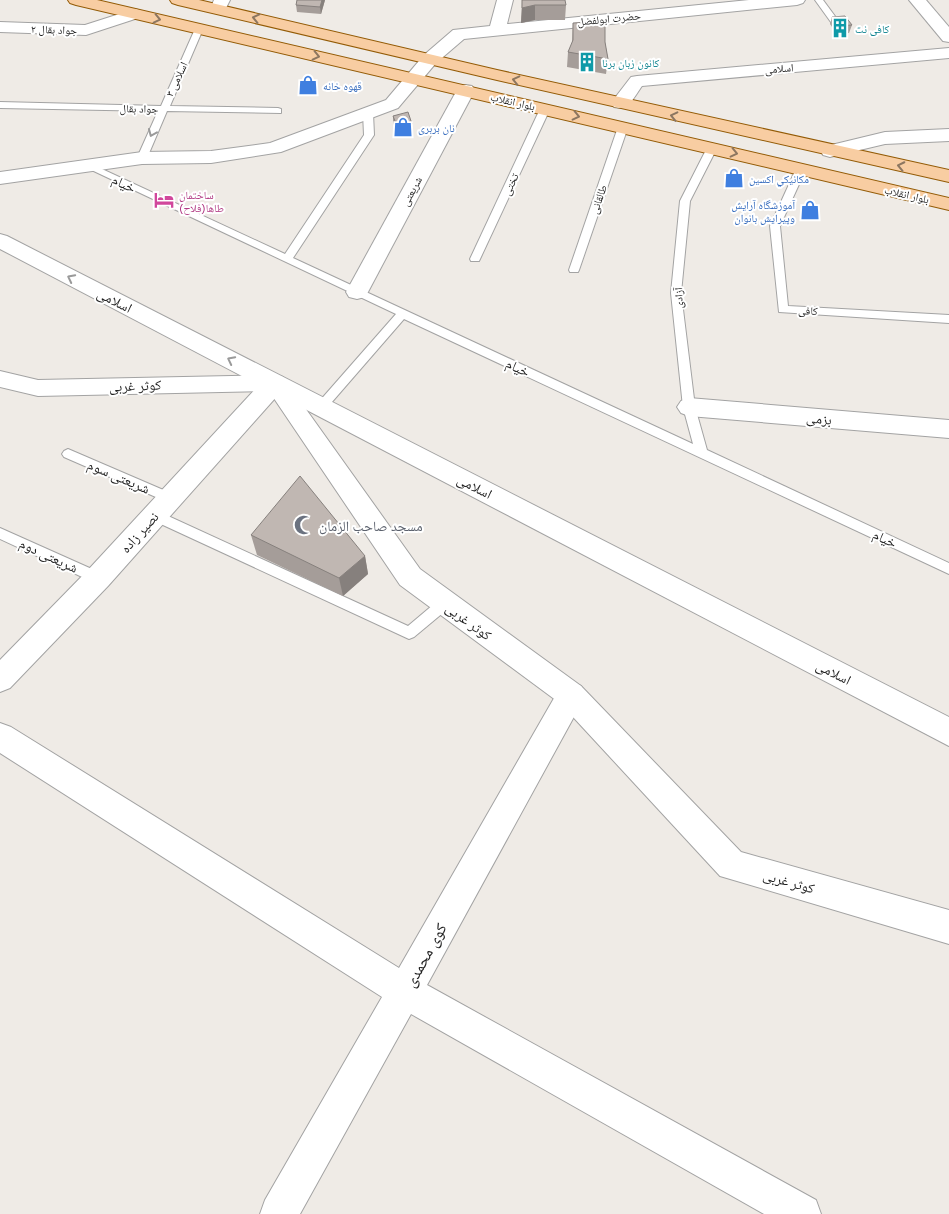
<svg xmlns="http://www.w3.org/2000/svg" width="949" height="1214" viewBox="0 0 949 1214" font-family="'Golos Text','Noto Naskh Arabic',sans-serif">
  <rect width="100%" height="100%" fill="#efebe6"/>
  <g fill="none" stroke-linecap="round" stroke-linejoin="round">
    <defs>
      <g id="service">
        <polygon points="815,0 823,0 840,23 839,25 833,25"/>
        <polygon points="199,26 203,29 170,106 278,108 281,109 281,113 167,111 147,158 142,161 137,158 158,111 0,108 0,102 161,106 195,29"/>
        <polygon points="545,106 550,109 480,259 479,261 471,261 470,259 540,109"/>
        <polygon points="368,110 373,113 374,135 293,258 693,444 683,407 671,293 680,201 707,148 712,145 715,146 717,148 690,201 681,293 695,407 707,450 949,563 949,574 404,319 325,410 317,410 315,407 317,404 396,314 81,165 86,162 89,163 285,254 364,135 363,113"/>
        <polygon points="623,124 628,127 579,270 578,272 570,272 569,270 618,127"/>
        <polygon points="801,166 806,169 780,226 788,306 949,315 949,323 779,312 770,226 796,169"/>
        <polygon points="68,449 175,495 176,498 175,501 165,501 64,457 62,454 64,451"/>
        <polygon points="155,510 408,626 440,599 445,597 450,599 452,603 450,607 414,637 409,639 150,519 149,515 150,511"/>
        <polygon points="0,528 103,574 105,578 103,582 98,584 93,582 0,539"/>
      </g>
      <g id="minor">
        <polygon points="214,0 230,0 224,12 212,12 210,9"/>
        <polygon points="497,0 513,0 507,24 749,0 805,0 803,3 797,5 464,39 436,63 398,108 281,152 211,163 142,164 0,184 0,172 142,152 211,151 270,143 386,100 424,55 453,30 490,26"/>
        <polygon points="909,0 926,0 949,27 949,42 943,41"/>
        <polygon points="135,9 141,11 143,14 141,17 86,35 0,32 0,22 85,25"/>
        <path d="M949,48V58L642,86C634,97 629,111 614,107L611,103L631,77L637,76Z"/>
        <polygon points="466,85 472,86 475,90 368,292 365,297 357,299 349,297 346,292 457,90 460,86"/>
        <polygon points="949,129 949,141 885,144 830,157 823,155 821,151 823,147 885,132"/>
        <polygon points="0,234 7,236 949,717 949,746 278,395 108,586 10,688 0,692 0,660 88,570 259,385 0,249"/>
        <polygon points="689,398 949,420 949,438 689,416 681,413 677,407 681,401"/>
        <polygon points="571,682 581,686 586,695 581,704 427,985 816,1200 821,1214 764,1214 411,1014 300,1214 260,1214 265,1200 382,997 0,753 0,723 11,727 399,968 561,686"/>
      </g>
      <polygon id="tertiary" points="0,371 38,380 275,375 283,377 420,569 581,686 741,852 949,910 949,944 720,876 561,704 400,585 269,391 38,396 0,387"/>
      <g id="primary">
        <polygon points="68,0 97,0 949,198 949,210 76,5 70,3"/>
        <polygon points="170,0 199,0 497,70 949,170 949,182 497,80 178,5 172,3"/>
      </g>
    </defs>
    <!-- service casing -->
    <use href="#service" stroke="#a3a3a3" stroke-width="2"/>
    <!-- minor casing -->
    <use href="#minor" stroke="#a3a3a3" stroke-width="2"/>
    <!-- tertiary casing -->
    <use href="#tertiary" stroke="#a3a3a3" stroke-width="2"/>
    <!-- primary casing -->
    <use href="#primary" stroke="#935b06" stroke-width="2"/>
    <!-- service -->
    <use href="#service" fill="#fff" fill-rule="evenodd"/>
    <!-- minor -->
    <use href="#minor" fill="#fff" fill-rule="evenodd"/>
    <!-- tertiary -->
    <use href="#tertiary" fill="#fff" fill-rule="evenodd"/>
    <!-- primary -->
    <use href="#primary" fill="#f8cda2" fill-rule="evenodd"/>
  </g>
  <!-- wall -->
  <g fill="#a59d99">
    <polygon points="297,0 325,0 321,14 297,12 296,5"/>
    <polygon points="522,0 566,5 565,20 535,20 521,23"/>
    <polygon points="832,17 852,25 849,33 837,34 830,24"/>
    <polygon points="573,23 605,42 608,59 606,74 567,67 568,52 572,44"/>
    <polygon points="393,116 412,124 412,131 398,134 393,123"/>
    <polygon points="251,535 365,556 368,574 343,596 257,555"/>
  </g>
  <!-- shaded-wall -->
  <g fill="#86807d">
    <polygon points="322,0 325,0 321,14 320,7"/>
    <polygon points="535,5 535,20 521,23 522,8"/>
    <polygon points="412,124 412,131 398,134 397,126"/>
    <polygon points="365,556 368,574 343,596 339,578"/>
  </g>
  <!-- building -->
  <g fill="#c0b7b2" stroke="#86807d">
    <polygon points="297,0 322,0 320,7 296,5"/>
    <polygon points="522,0 565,0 566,5 535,5 522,8"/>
    <polygon points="845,16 852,25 839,26 832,17"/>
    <polygon points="605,21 605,42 608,59 568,52 573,40 573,23"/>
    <polygon points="408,112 412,124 397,126 393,116"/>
    <polygon points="300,476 365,556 339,578 251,535"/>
  </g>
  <!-- one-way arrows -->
  <defs><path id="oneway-chevron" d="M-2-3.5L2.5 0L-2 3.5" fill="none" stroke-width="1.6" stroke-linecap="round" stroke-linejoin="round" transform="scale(1.25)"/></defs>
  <g stroke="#8c7660">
    <use href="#oneway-chevron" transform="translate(256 18) rotate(-167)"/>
    <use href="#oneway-chevron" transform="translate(157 19) rotate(13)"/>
    <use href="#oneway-chevron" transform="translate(316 56) rotate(13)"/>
    <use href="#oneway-chevron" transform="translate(516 80) rotate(-167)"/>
    <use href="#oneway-chevron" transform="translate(576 116) rotate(13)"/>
    <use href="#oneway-chevron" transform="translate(674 116) rotate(-167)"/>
    <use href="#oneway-chevron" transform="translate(734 153) rotate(13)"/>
    <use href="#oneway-chevron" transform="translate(901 166) rotate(-168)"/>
  </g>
  <g stroke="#9a9a9a">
    <use href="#oneway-chevron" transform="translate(152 133) rotate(113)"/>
    <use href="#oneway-chevron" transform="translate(71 278) rotate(-153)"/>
    <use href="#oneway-chevron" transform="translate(231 360) rotate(-153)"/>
  </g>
  <!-- icons -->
  <defs>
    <symbol id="building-bare" viewBox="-9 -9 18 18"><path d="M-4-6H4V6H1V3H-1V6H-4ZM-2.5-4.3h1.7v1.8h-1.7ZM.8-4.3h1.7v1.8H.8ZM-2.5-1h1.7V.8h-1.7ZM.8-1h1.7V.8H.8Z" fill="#0f9aa8" stroke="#fff" stroke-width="2.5" paint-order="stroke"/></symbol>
    <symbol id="shop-bare" viewBox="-9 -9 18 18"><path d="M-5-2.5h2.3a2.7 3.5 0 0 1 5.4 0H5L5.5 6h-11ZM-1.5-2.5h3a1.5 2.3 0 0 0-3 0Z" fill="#3f7fe0" stroke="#fff" stroke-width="2.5" paint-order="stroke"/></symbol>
    <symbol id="hotel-bare" viewBox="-9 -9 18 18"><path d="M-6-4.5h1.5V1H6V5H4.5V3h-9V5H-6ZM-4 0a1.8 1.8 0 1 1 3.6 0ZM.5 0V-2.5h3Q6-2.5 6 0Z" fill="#d1479c" stroke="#fff" stroke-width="2.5" paint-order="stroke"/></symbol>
    <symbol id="mosque-bare" viewBox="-9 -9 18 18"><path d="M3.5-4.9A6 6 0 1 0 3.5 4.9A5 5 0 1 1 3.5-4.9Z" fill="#6b7280" stroke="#fff" stroke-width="2.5" paint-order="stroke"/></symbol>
  </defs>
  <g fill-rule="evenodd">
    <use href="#building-bare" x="826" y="14" width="28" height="28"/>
    <use href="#building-bare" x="573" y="48" width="28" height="28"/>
    <use href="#shop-bare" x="294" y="71" width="28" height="28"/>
    <use href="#shop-bare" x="389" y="113" width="28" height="28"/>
    <use href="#shop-bare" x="720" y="164" width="28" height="28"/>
    <use href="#hotel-bare" x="150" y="186" width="28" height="28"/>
    <use href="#shop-bare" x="796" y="196" width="28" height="28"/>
    <use href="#mosque-bare" x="290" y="511" width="28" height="28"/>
  </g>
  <g text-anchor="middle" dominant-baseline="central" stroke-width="4" stroke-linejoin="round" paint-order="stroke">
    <!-- far-street labels -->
    <g font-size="11" fill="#1f1f1f" stroke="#fff">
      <text transform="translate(609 18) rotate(-6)">حضرت ابولفضل</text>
      <text transform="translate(54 29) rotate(2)">جواد بقال ۲</text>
      <text transform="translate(779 68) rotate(-5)">اسلامی</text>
      <text transform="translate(176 79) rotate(-65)">اسلامی ۳</text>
      <text transform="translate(513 101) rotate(13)">بلوار انقلاب</text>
      <text transform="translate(139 108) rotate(1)">جواد بقال</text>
      <text transform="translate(510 184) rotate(-65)">تختی</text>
      <text transform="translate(411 191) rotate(-62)">شریعتی</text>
      <text transform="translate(907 194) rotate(13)">بلوار انقلاب</text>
      <text transform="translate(598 199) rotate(-71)">طالقانی</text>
      <text transform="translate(678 298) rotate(-92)">آزادی</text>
      <text transform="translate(808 310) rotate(3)">کافی</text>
    </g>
    <!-- far-culture labels -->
    <g font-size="11" fill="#0d838f" stroke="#fff" text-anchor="start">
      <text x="855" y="28">کافی نت</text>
      <text x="602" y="62">کانون زبان برنا</text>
    </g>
    <!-- far-shop labels -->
    <g font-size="11" fill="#366cbe" stroke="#fff" text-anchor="start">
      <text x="323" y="85">قهوه خانه</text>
      <text x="418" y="127">نان بربری</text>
      <text x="749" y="178">مكانيكي اكسين</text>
      <text x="795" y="204" text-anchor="end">آموزشگاه آرایش<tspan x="795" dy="13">وپیرایش بانوان</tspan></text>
    </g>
    <!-- far-hotel labels -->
    <g font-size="11" fill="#b23c85" stroke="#fff" text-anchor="start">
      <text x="179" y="194">ساختمان<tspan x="179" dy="13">طاها(فلاح)</tspan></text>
    </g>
    <!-- street labels -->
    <g font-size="14" fill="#1f1f1f" stroke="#fff">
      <text transform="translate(124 183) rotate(25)">خیام</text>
      <text transform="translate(115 300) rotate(27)">اسلامی</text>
      <text transform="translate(518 367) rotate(25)">خیام</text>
      <text transform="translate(135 385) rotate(-2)">کوثر غربی</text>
      <text transform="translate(819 418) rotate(5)">بزمی</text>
      <text transform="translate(119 476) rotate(23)">شریعتی سوم</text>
      <text transform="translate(475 486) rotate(27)">اسلامی</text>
      <text transform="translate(139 532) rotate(-48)">نصیر زاده</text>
      <text transform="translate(885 538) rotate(25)">خیام</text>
      <text transform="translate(49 555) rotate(25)">شریعتی دوم</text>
      <text transform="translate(469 621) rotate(36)">کوثر غربی</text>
      <text transform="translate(834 672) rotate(27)">اسلامی</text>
      <text transform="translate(789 881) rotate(16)">کوثر غربی</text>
    </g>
    <!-- worship labels -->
    <g font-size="14" fill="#5b616d" stroke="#fff" text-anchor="start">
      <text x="319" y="525">مسجد صاحب الزمان</text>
    </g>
    <!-- near-street labels -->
    <g font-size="16" fill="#1f1f1f" stroke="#fff">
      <text transform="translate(425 955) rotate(-61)">کوی محمدی</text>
    </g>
  </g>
</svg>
